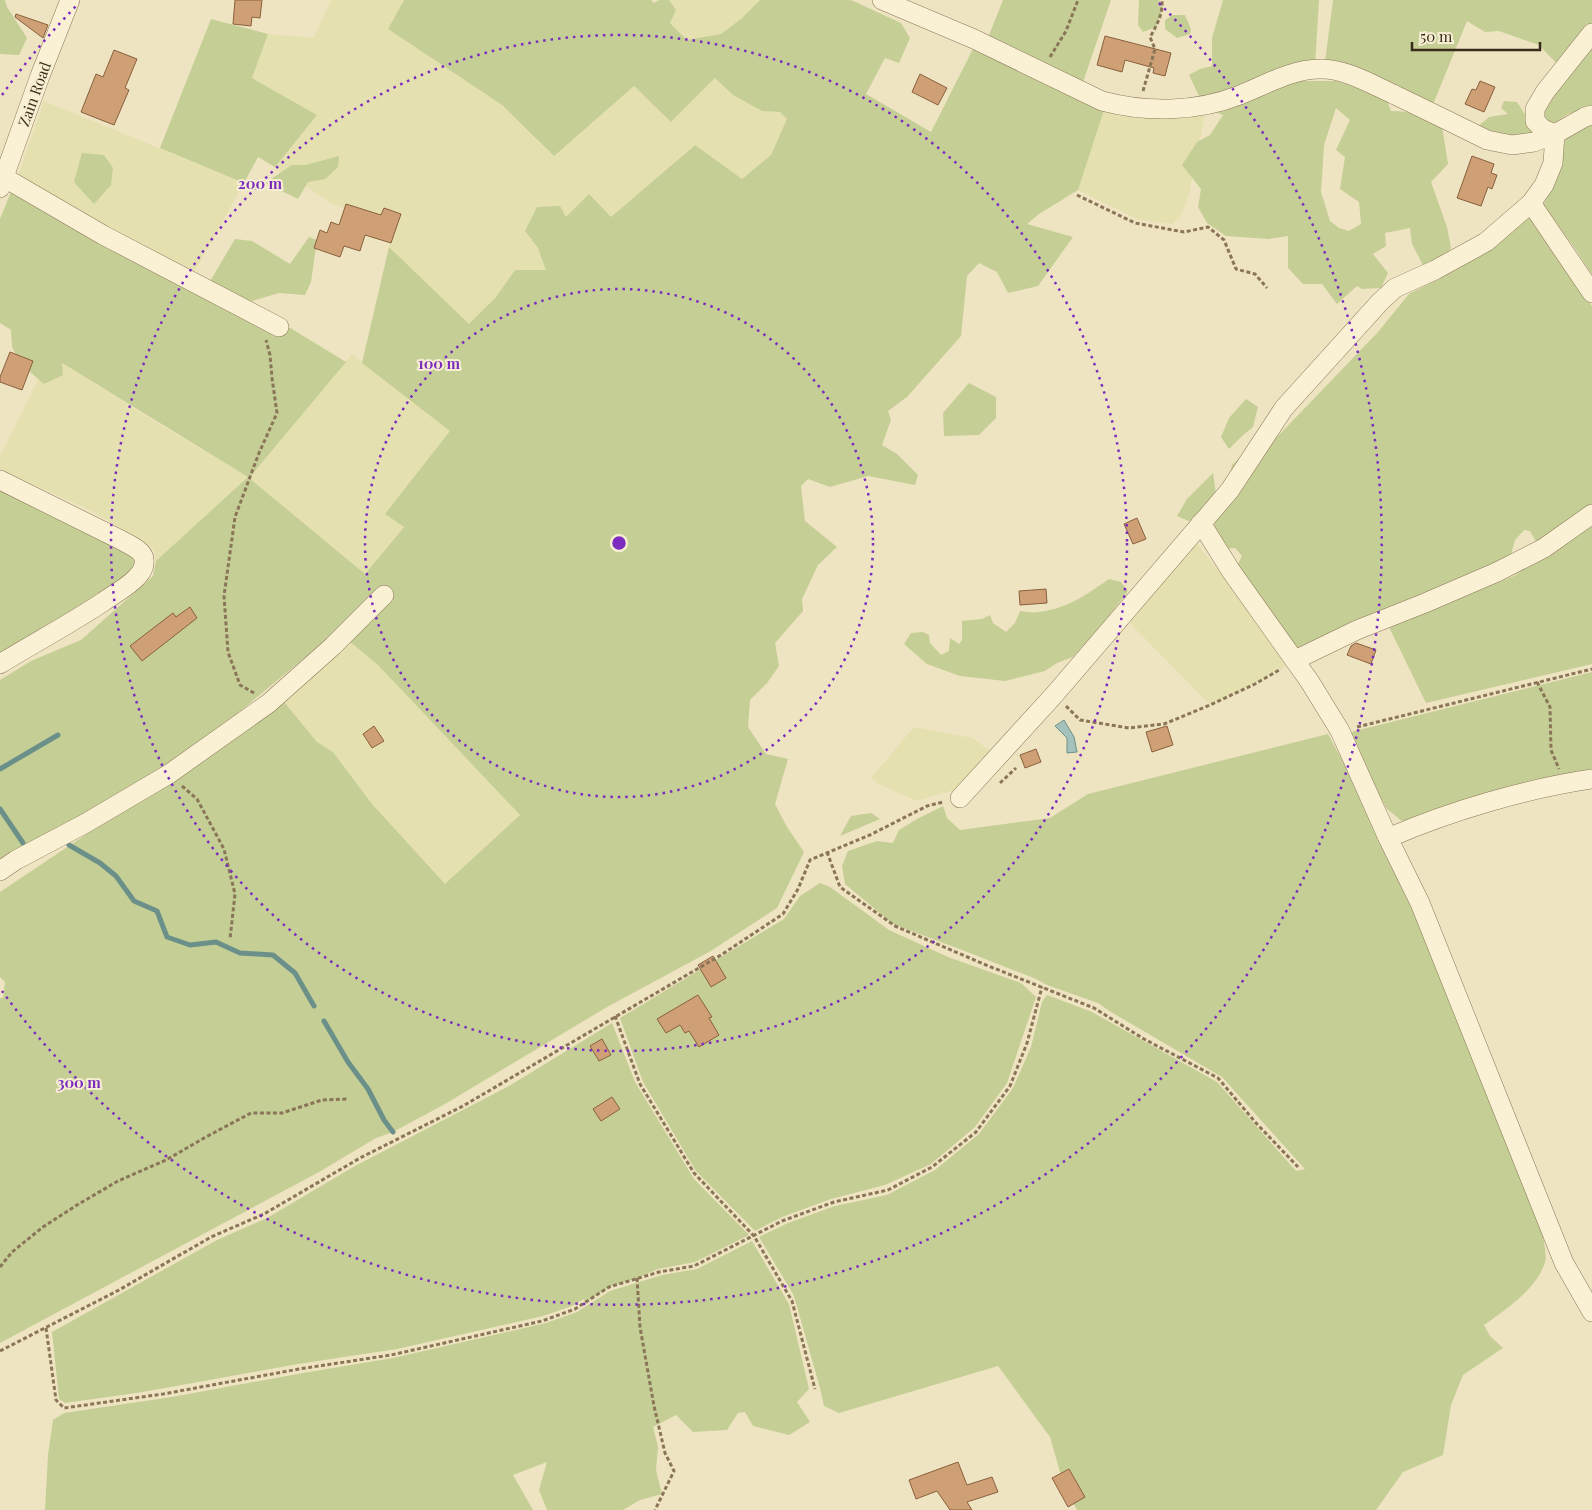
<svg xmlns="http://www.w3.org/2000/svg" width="1592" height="1510" viewBox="0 0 1592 1510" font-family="'Playfair Display',serif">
  <rect width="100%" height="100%" fill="#efe4c1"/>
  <!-- farmland -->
  <g fill="#e5e0af">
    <polygon points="331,0 404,0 388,29 502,105 553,156 634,86 671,122 715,78 733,95 762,111 780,112 787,119 771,155 741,179 694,145 611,217 565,217 525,231 538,248 547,270 515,270 496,297 469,325 389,247 393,227 333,204 275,167 317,115 252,78 268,34 314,38"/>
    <polygon points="669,0 760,0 741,19 721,34 687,40 670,23 676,10"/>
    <polygon points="44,101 244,183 195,271 113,231 26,184 19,173"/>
    <polygon points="1106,104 1206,111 1189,194 1181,216 1172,224 1137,219 1078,190"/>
    <polygon points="352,354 450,431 386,514 404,526 365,574 249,478"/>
    <polygon points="50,356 159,424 248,477 156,561 153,548 90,510 0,470 0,456"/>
    <polygon points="1192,537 1228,583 1286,666 1255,684 1210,705 1123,616"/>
    <polygon points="350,641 378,665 520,815 445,885 372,804 333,752 317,742 284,702"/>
    <polygon points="914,727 972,738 994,753 954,790 917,801 878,784 871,778"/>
  </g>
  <!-- green -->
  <g fill="#c4ce95" fill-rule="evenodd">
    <polygon points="0,0 5,0 7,7 27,38 19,55 0,54"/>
    <polygon points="404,0 651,0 654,3 659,0 669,0 676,10 670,23 687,40 721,34 741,19 760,0 851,0 901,23 910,38 899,63 885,58 866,94 931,132 975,45 1106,104 1078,190 1039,214 1027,224 1073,237 1038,286 1008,293 997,272 979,263 967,276 961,336 907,397 888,411 891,420 882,445 897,454 918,475 915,485 868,476 830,487 808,479 801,486 805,521 837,547 818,565 802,599 803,611 775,643 779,666 767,683 750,700 748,727 766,754 788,759 775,804 787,827 804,852 777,908 709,952 607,1007 445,1104 393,1132 376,1138 319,1172 0,1343 0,998 3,998 5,982 0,977 0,892 284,702 317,742 333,752 372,804 445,884 520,815 378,665 337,631 209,737 149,776 0,866 0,680 31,661 81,640 153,576 156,561 248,477 62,363 63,375 44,384 21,364 12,347 11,330 0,323 0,219 11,192 287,326 346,362 249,478 365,574 404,527 385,514 450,431 362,363 389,247 469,324 496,297 515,270 546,270 538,248 525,231 537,207 560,206 566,217 589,194 611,217 695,145 742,179 771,155 787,119 780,112 762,111 733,95 715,78 671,122 634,86 554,156 502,105 388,29"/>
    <polygon points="1003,0 1111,0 1082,85 987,40"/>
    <polygon points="1139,0 1159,0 1163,8 1156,27 1143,32 1138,25"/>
    <path d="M1223,0H1319L1315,65L1295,81H1336L1386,97L1391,111C1412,111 1425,114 1442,126L1448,164L1431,182L1447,227L1451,248L1442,262L1423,265L1412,244L1410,228L1385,233L1386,246L1373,254L1388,273L1381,288L1362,289L1357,286L1337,304L1322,284H1303L1288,268V236L1269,239L1226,236L1207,223L1198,207L1201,189L1182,165L1197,142L1210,135L1223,115L1210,110L1200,98L1189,75L1200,69L1212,66V38ZM1336,108L1350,120L1336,150L1345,157L1340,189L1359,202L1361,224L1349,231L1339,228L1330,221L1321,192L1324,145Z"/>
    <polygon points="1333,0 1592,0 1592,27 1560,67 1539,45 1499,31 1485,32 1467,21 1432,107 1325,62"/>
    <polygon points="1173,15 1185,15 1191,29 1190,34 1177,38 1165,29 1165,20"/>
    <polygon points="211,19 268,34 252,78 317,115 275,167 258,157 244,183 160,148"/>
    <polygon points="1592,42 1592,107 1568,114 1556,122 1546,123 1543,119 1546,101"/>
    <polygon points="1504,101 1517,102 1528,119 1535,136 1520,139 1475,129 1489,117 1508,114 1501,108"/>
    <polygon points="1592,123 1592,275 1576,250 1543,205 1559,174 1566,136"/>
    <polygon points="82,153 104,155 113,168 111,185 94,204 74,182"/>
    <polygon points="339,156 338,167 325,179 308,182 298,199 265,183 292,165 306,165"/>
    <polygon points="1528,214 1592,306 1592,504 1538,545 1530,531 1524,530 1515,540 1509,562 1292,652 1236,568 1242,556 1235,548 1221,549 1214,524 1223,508 1232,465 1247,451 1278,436 1378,332 1409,294 1438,279"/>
    <polygon points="309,237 317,240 311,282 305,295 279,293 239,305 209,283 235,239 252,241 290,264"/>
    <polygon points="969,383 996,397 996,418 979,435 944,436 943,413"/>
    <polygon points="1246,399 1258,407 1253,427 1242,436 1229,449 1221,437 1229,418"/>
    <polygon points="1213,473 1216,494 1191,522 1177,516 1187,499"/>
    <polygon points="0,484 140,556 139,572 0,663"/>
    <polygon points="1592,522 1592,664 1426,703 1389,627 1514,576"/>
    <path d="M1109,579L1121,582L1128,591L1102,625L1073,657L1057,663L1045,671L1005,681L960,676L927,664L904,644L911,633L923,632L929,635L930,643L941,655L949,651L950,638L959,644L962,640V621L982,619L990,615L993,623L1006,632L1015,623L1020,611C1026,612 1033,613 1039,612C1066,609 1088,594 1109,579Z"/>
    <polygon points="1592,672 1592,772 1544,782 1402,821 1387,809 1343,734"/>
    <path d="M1328,734L1384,839L1538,1213C1540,1222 1548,1255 1545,1262C1538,1288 1505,1310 1484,1325L1490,1336L1503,1348L1463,1375L1451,1405L1443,1455L1403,1472L1376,1510H1077L1064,1486L1050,1437L998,1366L839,1413L824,1406L820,1388L796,1303L793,1294L759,1237L788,1223L835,1206L887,1195L935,1170L979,1134L1013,1088L1031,1047L1042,1002L1047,995L1092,1012L1217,1082L1296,1171L1305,1169L1222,1077L1111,1012L1098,1003L1047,985L1036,979L970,953L893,924L845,884L842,866L848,851L877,841L893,843L899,830L919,818L943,806L947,818L960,830L1050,818L1088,794Z"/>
    <polygon points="871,813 880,819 840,836 851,816"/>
    <polygon points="820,883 830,887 889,930 948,957 1021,983 1036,997 1007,1083 975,1127 931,1164 885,1185 831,1199 782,1217 755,1231 696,1171 643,1082 620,1018 784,919 800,896"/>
    <polygon points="612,1023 635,1082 694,1179 749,1235 695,1262 658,1269 637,1278 609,1287 585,1303 584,1299 572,1306 543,1316 397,1349 298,1364 143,1392 65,1403 59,1399 52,1332 217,1240 267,1218 355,1166 509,1086"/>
    <polygon points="752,1241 789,1304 809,1389 797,1402 810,1422 789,1435 753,1426 745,1412 738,1413 727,1430 693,1432 676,1415 653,1427 658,1447 656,1470 662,1494 640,1500 623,1510 547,1510 539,1490 547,1462 513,1475 533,1510 45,1510 48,1455 53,1420 64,1413 172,1397 303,1373 393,1358 546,1323 577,1312 610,1291 662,1275 697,1269"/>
  </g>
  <!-- water -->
  <polygon fill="#a4c2bb" stroke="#6b9089" points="1064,720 1074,737 1077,752 1067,753 1067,738 1055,726"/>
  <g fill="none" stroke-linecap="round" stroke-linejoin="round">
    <!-- stream -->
    <g stroke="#6b9089" stroke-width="5">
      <polyline points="0,769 58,735"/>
      <polyline points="0,809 23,843"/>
      <polyline points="69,845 100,863 116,876 134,901 157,911 167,937 190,945 216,942 240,953 273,955 295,973 314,1006"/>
      <polyline points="324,1021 348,1062 368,1089 384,1120 393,1132"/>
    </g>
  </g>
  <!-- building -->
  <g fill="#cfa076" stroke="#89603d">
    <polygon points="235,0 262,0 260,18 252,17 251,26 233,24"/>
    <polygon points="16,14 48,25 43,38 15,17"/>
    <polygon points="1105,36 1171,53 1165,76 1153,73 1154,68 1125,60 1122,72 1097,65"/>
    <polygon points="114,50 137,59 125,88 129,90 114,125 81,112 96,74 103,77"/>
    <polygon points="920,74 947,88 938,105 912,92"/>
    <polygon points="1480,81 1495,87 1484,112 1465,104 1472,89 1476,90"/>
    <polygon points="1472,156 1494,164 1491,173 1497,175 1492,189 1488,187 1481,206 1457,198"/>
    <polygon points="346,204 381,215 384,208 401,214 391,243 365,235 360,251 344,246 340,257 314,248 320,230 327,233 331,222 339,225"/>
    <polygon points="10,352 33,361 22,390 0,382 0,377"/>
    <polygon points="1137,518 1146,539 1133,544 1124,524"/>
    <polygon points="1046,589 1047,603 1020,605 1019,591"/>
    <polygon points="190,607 197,618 142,661 130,646 173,613 176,617"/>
    <polygon points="1356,643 1376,650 1371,664 1347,655 1351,646"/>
    <polygon points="374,726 384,741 372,748 363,734"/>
    <polygon points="1167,726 1173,745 1152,752 1146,732"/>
    <polygon points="1036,749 1041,762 1025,768 1020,755"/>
    <polygon points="713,956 726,978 711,987 698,965"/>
    <polygon points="698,995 712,1017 709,1018 719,1035 699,1047 689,1031 685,1033 680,1025 666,1033 657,1019"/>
    <polygon points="602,1039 611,1055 599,1061 590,1046"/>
    <polygon points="612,1097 620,1109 601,1121 593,1109"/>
    <polygon points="958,1462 967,1485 992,1477 998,1492 967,1502 972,1510 950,1510 937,1491 916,1499 909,1480"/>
    <polygon points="1069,1469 1085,1497 1068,1507 1052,1478"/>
  </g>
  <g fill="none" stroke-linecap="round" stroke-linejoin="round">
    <defs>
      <g id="minor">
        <path d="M882,0L974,39L1102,101C1147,113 1197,112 1240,95C1265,85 1292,69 1320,69C1344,68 1373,85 1395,95C1426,110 1457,125 1487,140L1512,145L1534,142L1555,134"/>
        <polyline points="1555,134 1543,129 1535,121 1535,109 1545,92 1592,33"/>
        <polyline points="5,178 103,235 279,327"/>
        <polyline points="0,188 40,76 70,0"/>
        <polyline points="1531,203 1592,293"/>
        <path d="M0,480L121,540C129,545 143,550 144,559C145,566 142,572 137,577C128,587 114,594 103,602C70,624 34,643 0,664"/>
        <polyline points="1201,523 1231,571 1310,682 1340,731 1388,838 1420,903 1564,1263 1592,1312"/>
        <polyline points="1295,660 1357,630 1425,603 1497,572 1544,548 1592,514"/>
        <polyline points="960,798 1054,695 1230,490 1284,408 1380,302 1395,288 1435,270 1486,242 1531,203 1544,185 1553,163 1555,134 1585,117 1592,115"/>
        <path d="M1388,838C1450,811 1525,789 1592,779"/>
        <polyline points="0,871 16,860 86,823 169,774 269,703 333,646 384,595"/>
      </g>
    </defs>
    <!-- minor casing -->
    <use href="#minor" stroke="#8a7558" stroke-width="20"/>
    <!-- path -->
    <g stroke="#8a7558" stroke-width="3" stroke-dasharray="4 2.5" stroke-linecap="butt">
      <polyline points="1050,57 1066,31 1078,0"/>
      <path d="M1143,91L1155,49L1150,37C1157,25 1163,14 1162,0"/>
      <polyline points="1077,195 1135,223 1184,232 1208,227 1224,240 1236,269 1255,274 1267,288"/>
      <polyline points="1537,682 1550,707 1551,750 1559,769"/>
      <polyline points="254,693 240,685 228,652 224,596 235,517 259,453 277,413 272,378 270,355 266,340"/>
      <polyline points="1066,706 1080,720 1129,728 1164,724 1210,705 1255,684 1281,669"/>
      <polyline points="1357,727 1592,669"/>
      <polyline points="1000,783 1016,768"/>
      <polyline points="182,786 197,799 224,849 235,894 230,939"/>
      <polyline points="827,852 840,887 895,926 986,965 1094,1008 1144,1039 1218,1078 1256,1123 1298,1167"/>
      <polyline points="615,1016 640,1084 694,1173 754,1236 792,1301 815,1389"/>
      <polyline points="0,1267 12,1252 43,1227 77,1205 118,1181 166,1160 204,1138 251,1113 282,1113 322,1100 348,1099"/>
      <polyline points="637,1278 640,1327 654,1406 665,1453 674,1471 655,1510"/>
      <polyline points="46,1328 56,1400 64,1408 163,1394 299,1369 391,1355 542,1321 575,1309 609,1287 659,1272 694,1266 782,1221 834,1202 888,1190 932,1167 976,1132 1010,1086 1027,1043 1042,987"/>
      <polyline points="0,1351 119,1290 211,1237 264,1214 360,1158 463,1106 721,955 783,914 798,889 810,860 872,834 927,806 943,802"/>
    </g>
    <!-- minor -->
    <use href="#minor" stroke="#faf1d5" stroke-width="19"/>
  </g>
  <!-- distance rings -->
  <g fill="none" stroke="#7b2cbf" stroke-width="2.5" stroke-dasharray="2.5 5">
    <circle cx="619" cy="543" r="254"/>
    <circle cx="619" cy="543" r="508"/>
    <path d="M2 95A763 763 0 0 1 79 3M1159 3A763 763 0 1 1 2 991"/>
  </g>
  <g text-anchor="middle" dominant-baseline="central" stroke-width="4" stroke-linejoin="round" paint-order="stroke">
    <!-- street labels -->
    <g font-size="15" fill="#392c1d" stroke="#f6eed1">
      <text transform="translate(34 94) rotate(-70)">Zain Road</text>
    </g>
  </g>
  <circle cx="619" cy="543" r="8" fill="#7b2cbf" stroke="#f6eed1" stroke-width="2.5"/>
  <g font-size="15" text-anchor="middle" font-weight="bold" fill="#7b2cbf" stroke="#f6eed1" stroke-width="4" stroke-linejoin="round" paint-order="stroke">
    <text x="260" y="189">200 m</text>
    <text x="439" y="369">100 m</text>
    <text x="79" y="1088">300 m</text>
  </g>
  <!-- scale -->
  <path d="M1412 42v8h128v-8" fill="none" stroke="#392c1d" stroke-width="2.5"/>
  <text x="1420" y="42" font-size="15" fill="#392c1d" stroke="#f6eed1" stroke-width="4" paint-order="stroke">50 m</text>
</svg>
